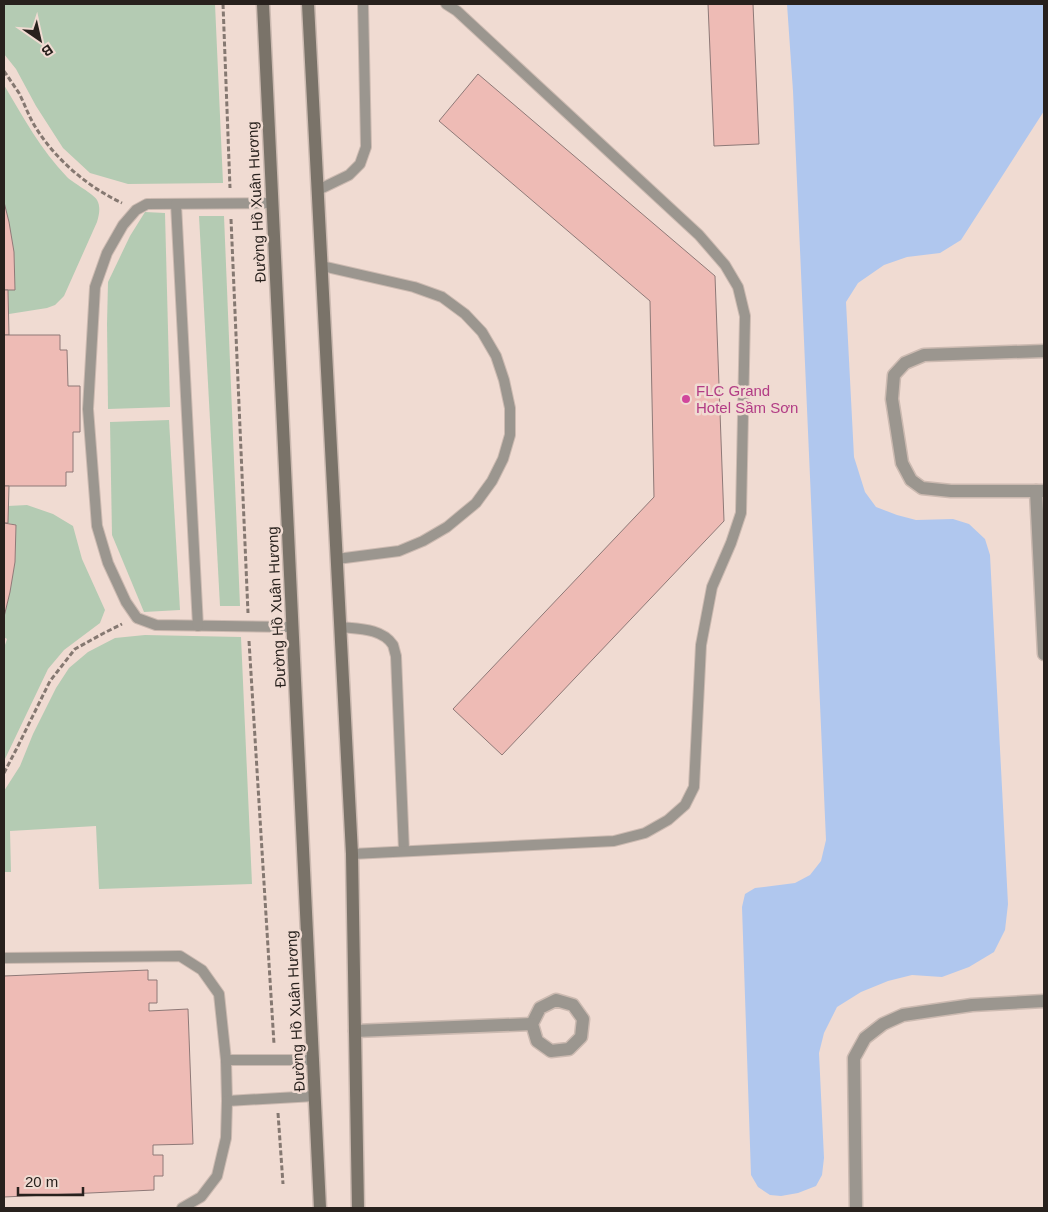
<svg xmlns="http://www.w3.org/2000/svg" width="1048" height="1212" viewBox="0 0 1048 1212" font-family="Arial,sans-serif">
  <rect width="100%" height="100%" fill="#f0dbd2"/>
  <!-- green -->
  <g fill="#b4cbb3">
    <polygon points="4,4 215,4 223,183 128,184 90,173 63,148 36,106 16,69 4,54"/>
    <path d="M4,85C23,117 41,150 67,177C73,183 94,194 97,200C101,207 99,215 97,222L64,296L55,305L47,308L9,314L8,290H15L14,252L9,222L4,202V176H5L4,170Z"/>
    <polygon points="145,212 165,213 170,407 108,409 107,324 108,282 130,236"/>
    <polygon points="199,216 224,216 240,606 220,606"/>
    <polygon points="169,420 180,610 144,612 112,535 110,422"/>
    <polygon points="27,505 53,514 73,526 82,559 105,610 100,623 64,650 48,669 4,761 4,648 7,639 4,637 4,617 10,592 15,562 16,525 8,523 8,506"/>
    <polygon points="145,635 241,637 252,884 99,889 96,826 10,831 11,872 4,872 4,791 20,766 33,734 56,688 69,668 88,652 115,638"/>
  </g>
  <!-- water -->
  <polygon fill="#b0c7ee" points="787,4 1044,4 1044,111 961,240 940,253 907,257 884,265 858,283 846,302 854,457 865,492 876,507 897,515 916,520 953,519 969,524 985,539 990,555 1008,904 1005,930 994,952 969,967 942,977 912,975 888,981 861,992 837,1007 824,1033 819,1053 824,1158 822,1175 816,1186 798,1193 781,1196 770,1195 758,1187 751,1175 742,907 745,894 755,888 795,883 810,875 821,861 826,840 793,91"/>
  <!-- building -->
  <g fill="#eebbb5" stroke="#8e7977">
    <polygon points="708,4 753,4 759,144 714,146"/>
    <polygon points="478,74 715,276 724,521 502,755 453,709 654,497 650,301 439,121"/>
    <polygon points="4,202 9,222 14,252 15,290 4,290"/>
    <polygon points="4,290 8,290 9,335 4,335"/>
    <polygon points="4,335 60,335 60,350 67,350 68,386 80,386 80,432 73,432 73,472 66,472 66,486 4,486"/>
    <polygon points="4,486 9,486 8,523 4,523"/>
    <polygon points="4,523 16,525 15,562 10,592 4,617"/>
    <polygon points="148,970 148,980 157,980 157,1003 149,1003 149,1011 188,1009 193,1144 153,1145 153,1155 163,1155 163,1176 154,1176 154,1190 4,1197 4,976"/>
  </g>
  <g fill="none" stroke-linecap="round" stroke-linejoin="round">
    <defs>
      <g id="service">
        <polyline points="318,190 349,175 360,164 366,147 363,4"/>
        <polyline points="272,203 147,204 136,210 123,225 107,253 95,287 88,409 97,526 108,563 126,602 137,618 156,625 293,627"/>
        <polyline points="176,204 198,626"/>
        <polyline points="322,266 414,287 442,297 465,314 482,332 496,356 504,380 510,408 510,435 503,459 492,481 476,503 447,527 423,541 399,551 337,559"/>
        <path d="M340,627C358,629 382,628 393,645C394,648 395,653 396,656L404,851"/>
        <polyline points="352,854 614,841 645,833 668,820 685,805 694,787 701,645 712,587 731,543 741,513 745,316 738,287 725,265 699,235 457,11 446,4"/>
        <polyline points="4,958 180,956 202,970 219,994 226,1060 227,1101 226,1138 217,1176 201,1197 182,1208"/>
        <polyline points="226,1060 314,1060"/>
        <polyline points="227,1101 315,1096"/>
      </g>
      <g id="minor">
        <polyline points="1044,351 924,355 905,363 894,375 892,399 902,463 911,480 922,488 951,491 1044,491"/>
        <polyline points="1036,491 1044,654"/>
        <polygon points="556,1000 573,1005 583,1019 581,1037 569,1049 551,1051 537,1041 532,1024 540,1008"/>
        <polyline points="355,1031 532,1024"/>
        <polyline points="856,1208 854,1058 865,1038 883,1024 903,1015 972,1005 1044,1001"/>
      </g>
      <g id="secondary">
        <polyline points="263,4 320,1208"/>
        <polyline points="308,4 352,854 358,1208"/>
      </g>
    </defs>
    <!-- service casing -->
    <use href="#service" stroke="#ccbab1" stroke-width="12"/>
    <!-- minor casing -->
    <use href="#minor" stroke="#ccbab1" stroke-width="15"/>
    <!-- secondary casing -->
    <use href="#secondary" stroke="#ccbab1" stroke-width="15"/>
    <!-- path -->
    <g stroke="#857871" stroke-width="3" stroke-dasharray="5 2.5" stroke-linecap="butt">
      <polyline points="223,4 230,188"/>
      <path d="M4,71C9,78 14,86 19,93C25,105 29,117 36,128C56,160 88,187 122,203"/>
      <polyline points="231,219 248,613"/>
      <polyline points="249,641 274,1044"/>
      <polyline points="4,773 18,746 50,681 75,649 104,633 122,624"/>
      <polyline points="278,1113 283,1184"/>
    </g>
    <!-- service -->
    <use href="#service" stroke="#9b968f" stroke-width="10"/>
    <!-- minor -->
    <use href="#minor" stroke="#9b968f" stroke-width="12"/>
    <!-- secondary -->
    <use href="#secondary" stroke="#7a7369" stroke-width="12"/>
  </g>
  <!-- markers -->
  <circle fill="#d1479c" stroke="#f0dbd2" stroke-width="2" cx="686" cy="399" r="5"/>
  <g text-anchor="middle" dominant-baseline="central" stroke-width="5" stroke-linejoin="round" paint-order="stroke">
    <!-- street labels -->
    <g font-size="15" fill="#28211d" stroke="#f0dbd2">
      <text transform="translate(256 202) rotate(-93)">Đường Hồ Xuân Hương</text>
      <text transform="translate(276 607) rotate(-93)">Đường Hồ Xuân Hương</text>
      <text transform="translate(295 1011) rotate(-93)">Đường Hồ Xuân Hương</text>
    </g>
    <!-- hotel labels -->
    <g font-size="15" fill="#b23c85" stroke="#f0dbd2" text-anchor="start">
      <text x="696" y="390">FLC Grand<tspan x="696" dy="17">Hotel Sầm Sơn</tspan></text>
    </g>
  </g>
  <!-- border -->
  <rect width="1048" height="1212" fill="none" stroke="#28211d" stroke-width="10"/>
  <!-- north arrow -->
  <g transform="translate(40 40) rotate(146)" stroke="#f0dbd2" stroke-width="4" paint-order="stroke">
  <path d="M0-4L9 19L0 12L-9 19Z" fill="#28211d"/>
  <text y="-8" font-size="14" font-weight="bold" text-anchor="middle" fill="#28211d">B</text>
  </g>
  <!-- scale -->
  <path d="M18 1187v8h65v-8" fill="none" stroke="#28211d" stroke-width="2.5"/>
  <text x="25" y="1187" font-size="15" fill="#28211d" stroke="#f0dbd2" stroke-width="4" paint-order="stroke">20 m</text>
</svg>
